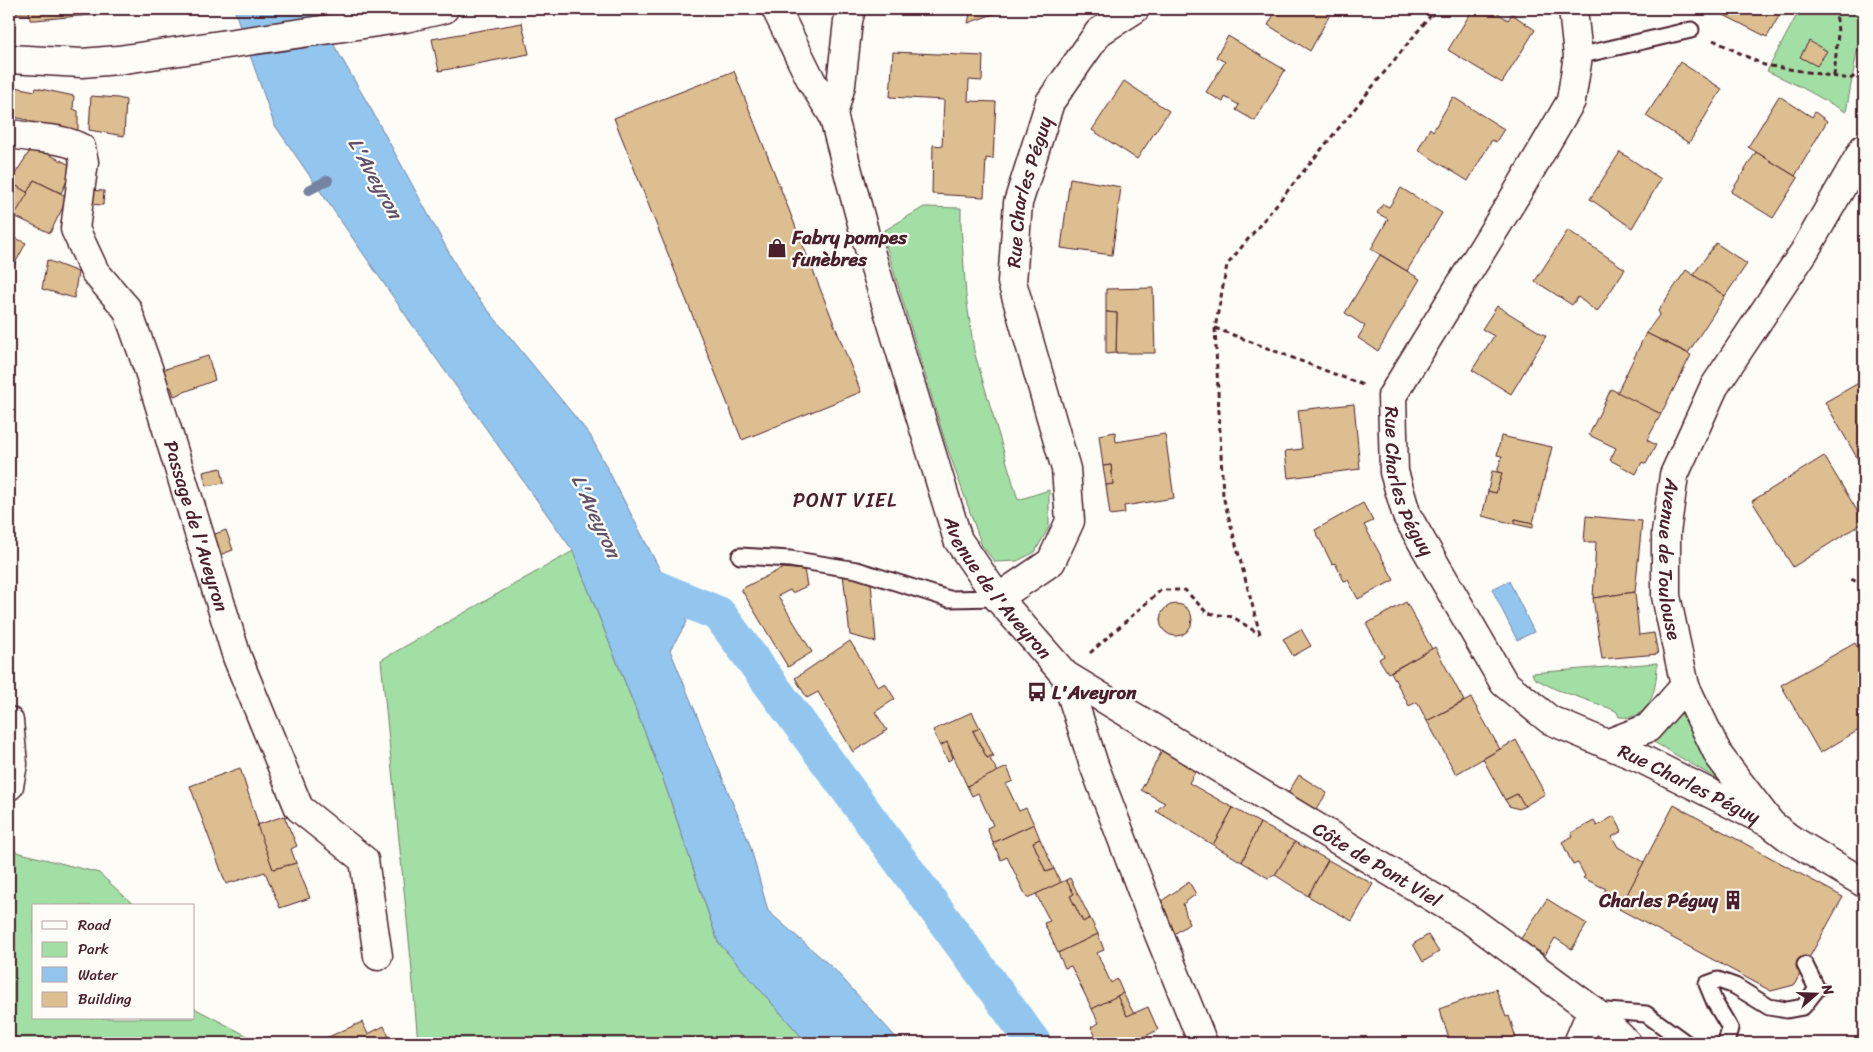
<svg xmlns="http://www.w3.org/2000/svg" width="1873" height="1052" viewBox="0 0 1873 1052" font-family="Sriracha,sans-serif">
  <rect width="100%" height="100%" fill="#fdfcf7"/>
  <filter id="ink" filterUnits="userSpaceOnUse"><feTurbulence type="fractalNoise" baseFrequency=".02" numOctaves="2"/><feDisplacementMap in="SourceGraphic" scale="10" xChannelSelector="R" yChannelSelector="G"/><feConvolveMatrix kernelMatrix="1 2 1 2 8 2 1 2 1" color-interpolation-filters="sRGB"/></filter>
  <g filter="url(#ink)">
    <!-- green -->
    <g fill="#a2dfa5" stroke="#767f68">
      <polygon points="1800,9 1860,9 1859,41 1846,112 1801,87 1767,71"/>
      <polygon points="924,207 961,208 961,226 966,296 974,351 1018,500 1049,490 1049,527 1035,552 1017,561 995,562 982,546 946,444 882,232"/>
      <polygon points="573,551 661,773 718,942 807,1043 418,1043 411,960 381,660"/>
      <path d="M1657,663C1657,681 1654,712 1631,717C1628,718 1623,717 1619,717L1617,712L1612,709L1555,689L1534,678L1532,673Z"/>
      <polygon points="1683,711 1724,783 1647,738"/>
      <polygon points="9,850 99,873 135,906 34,906 34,1018 194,1018 194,1008 261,1043 9,1043"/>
    </g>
    <!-- water -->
    <g fill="#92c6ef" stroke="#7583a1">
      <polygon points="234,9 313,9 371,109 465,282 590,435 687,622 670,650 750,845 768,911 834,969 901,1043 807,1043 718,942 661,773 573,551 411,323 274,124"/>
      <polygon points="1509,581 1534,632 1517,640 1492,589"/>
    </g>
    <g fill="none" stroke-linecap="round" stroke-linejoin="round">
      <!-- stream -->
      <polyline stroke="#7583a1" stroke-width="10" points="309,190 328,180"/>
      <!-- canal -->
      <polyline stroke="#92c6ef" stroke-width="35" points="630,577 719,614 1034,1043"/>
    </g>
    <!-- building -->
    <g fill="#ddbe90" stroke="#4a1f2b">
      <polygon points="9,9 29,9 30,14 9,13"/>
      <polygon points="29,9 100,9 101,14 35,20 30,20"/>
      <polygon points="971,9 1008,9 968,23"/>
      <polygon points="1277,9 1333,9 1310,51 1268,25"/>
      <polygon points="1473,9 1492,9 1508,20 1512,14 1535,30 1502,83 1448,50"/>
      <polygon points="1712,9 1783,9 1767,37"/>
      <polygon points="522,23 529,54 439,71 432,39"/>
      <polygon points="1228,36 1285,70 1255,121 1236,110 1239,105 1225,97 1223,102 1206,92 1225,62 1216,57"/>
      <polygon points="1809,41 1827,51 1817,66 1800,57"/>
      <polygon points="893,52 983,56 982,81 969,80 968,101 996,102 993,159 986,158 984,197 932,194 933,145 942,146 944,100 890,97"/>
      <polygon points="1680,62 1722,89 1689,143 1646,116"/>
      <polygon points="734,71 861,392 742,440 614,118"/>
      <polygon points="1124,81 1169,111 1137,159 1092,130"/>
      <polygon points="15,87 35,91 36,88 74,96 73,109 78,111 78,136 26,130 28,120 9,116"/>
      <polygon points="91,96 118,98 126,100 124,136 89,130"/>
      <polygon points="1779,96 1812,117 1815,112 1827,121 1795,176 1748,147"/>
      <polygon points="1453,97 1504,129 1496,142 1492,140 1468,181 1418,150 1430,128 1433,131"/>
      <polygon points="31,149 51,152 50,155 74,167 61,193 34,180 28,193 10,182"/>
      <polygon points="1620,152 1661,179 1632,228 1590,199"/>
      <polygon points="1756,152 1798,178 1773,218 1731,192"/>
      <polygon points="1070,178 1121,187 1112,255 1061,248"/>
      <polygon points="34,180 68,197 50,233 14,216"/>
      <polygon points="10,182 28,193 14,216 10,214 9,216"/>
      <polygon points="1401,188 1442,213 1407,271 1371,249 1388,219 1377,213 1383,204 1389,207"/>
      <polygon points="88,190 104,191 103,205 86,204"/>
      <polygon points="1568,230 1625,269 1597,312 1578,297 1572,305 1535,281"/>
      <polygon points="9,235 26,243 12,269 9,268"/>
      <polygon points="1716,243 1747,264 1725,296 1693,275"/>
      <polygon points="1380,255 1420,279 1378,351 1358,338 1365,326 1345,313"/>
      <polygon points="47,260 78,272 74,298 42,289"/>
      <polygon points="1686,270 1725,296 1688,353 1646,333 1660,314 1658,311"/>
      <polygon points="1153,288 1155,353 1116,353 1117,313 1106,312 1106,289"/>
      <polygon points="1497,306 1546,336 1511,394 1472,370 1494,336 1482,329"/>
      <polygon points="1106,312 1117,313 1116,353 1106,354"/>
      <polygon points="1646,333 1691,355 1661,414 1617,393"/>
      <polygon points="208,356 215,380 174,396 171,387 168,388 162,370"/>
      <polygon points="1864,380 1864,470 1825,402"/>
      <polygon points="1611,389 1661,414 1647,440 1656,445 1646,464 1642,462 1636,474 1610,460 1616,448 1589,435"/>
      <polygon points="1354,404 1360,469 1288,478 1285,451 1302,449 1298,410"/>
      <polygon points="1115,432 1116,442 1165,434 1174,498 1124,506 1125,513 1110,515 1106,485 1113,484 1111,465 1103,466 1099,435"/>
      <polygon points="1501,436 1552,447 1533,523 1515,519 1515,524 1482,516 1488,491 1496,493 1502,473 1497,472 1502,456 1497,455"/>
      <polygon points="1824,456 1864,522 1793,567 1752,501"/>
      <polygon points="1111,465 1113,484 1106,485 1103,466"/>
      <polygon points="221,468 224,483 206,486 203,472"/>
      <polygon points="1492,471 1502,473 1496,493 1488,491"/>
      <polygon points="1363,503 1373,521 1364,525 1394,580 1358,599 1348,580 1344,581 1335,563 1332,564 1315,530"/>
      <polygon points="1586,516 1642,521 1635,592 1593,598 1596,542 1584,542"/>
      <polygon points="1515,519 1533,523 1533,528 1515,524"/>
      <polygon points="226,530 233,550 214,557 207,537"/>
      <polygon points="783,568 804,570 807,586 792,593 790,590 778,596 812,652 788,667 741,589"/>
      <polygon points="843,574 871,582 876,642 850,635"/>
      <polygon points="1635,592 1639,635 1654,633 1658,654 1602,659 1593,598"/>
      <polygon points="1406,602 1432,649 1388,673 1379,659 1384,656 1366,624"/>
      <circle cx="1176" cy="620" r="16"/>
      <polygon points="1301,629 1311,646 1293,656 1283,639"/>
      <polygon points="850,641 878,687 885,683 895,699 875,712 887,730 853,752 818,692 807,698 795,678"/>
      <polygon points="1855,643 1864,659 1864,727 1820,753 1781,685"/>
      <polygon points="1435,647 1464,701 1427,721 1417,702 1409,706 1391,672"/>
      <polygon points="1471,698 1500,749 1456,774 1427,721"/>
      <polygon points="972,712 980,728 973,731 987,758 993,755 994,757 990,759 998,772 967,786 947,742 940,746 933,730"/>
      <polygon points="980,728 993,755 987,758 973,731"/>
      <polygon points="1516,740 1545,794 1525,806 1517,794 1505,800 1483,759"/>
      <polygon points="947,742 953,758 948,761 940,746"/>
      <polygon points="1163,749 1195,772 1189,783 1233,808 1213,845 1156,811 1165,803 1141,790"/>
      <polygon points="1007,767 1013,781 1006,784 1019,811 1026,808 1034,824 993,843 987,828 993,825 978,793 972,796 967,786"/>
      <polygon points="240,768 273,869 296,863 310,898 280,908 265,872 226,884 190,786"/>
      <polygon points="1299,775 1327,793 1315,811 1288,793"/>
      <polygon points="1517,794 1525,806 1519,809 1509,806 1505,800"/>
      <polygon points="1674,805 1843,897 1794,985 1771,991 1619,909"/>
      <polygon points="1233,808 1260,823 1242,862 1213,845"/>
      <polygon points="284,816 297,846 291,849 296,863 273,869 257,825"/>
      <polygon points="1614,816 1622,831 1612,837 1618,847 1644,862 1622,904 1603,893 1606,889 1583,878 1585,876 1578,863 1573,865 1562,842 1573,836 1571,833 1594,821 1597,826"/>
      <polygon points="1260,823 1295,842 1275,875 1268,878 1242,862"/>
      <polygon points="1034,824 1040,839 1033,842 1046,872 1054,869 1061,883 1027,898 1007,857 1001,860 993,843"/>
      <polygon points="1040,839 1054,869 1046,872 1033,842"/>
      <polygon points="1295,842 1328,860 1308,896 1275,875"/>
      <polygon points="1328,860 1373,884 1352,921 1308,896"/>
      <polygon points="1070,878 1090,918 1083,922 1070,896 1074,894 1066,880"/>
      <polygon points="1066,880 1074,894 1070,896 1083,922 1090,918 1098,934 1058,953 1044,923 1050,921 1036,894"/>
      <polygon points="1189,882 1196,894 1183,904 1189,924 1173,935 1160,902"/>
      <polygon points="1547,899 1587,924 1572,949 1555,938 1545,955 1520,940"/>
      <polygon points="1098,934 1104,950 1097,953 1111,983 1117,979 1123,993 1092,1009 1071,966 1065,968 1058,953"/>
      <polygon points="1428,935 1439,952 1423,962 1413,944"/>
      <polygon points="1496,989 1506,1017 1509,1016 1516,1038 1514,1039 1516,1043 1451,1043 1439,1009"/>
      <polygon points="1123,993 1134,1014 1127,1016 1117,996"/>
      <polygon points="1117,996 1127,1016 1148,1007 1158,1030 1131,1043 1099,1043 1091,1027 1099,1023 1092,1009"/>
      <polygon points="362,1022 368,1034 384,1026 392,1043 328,1043 326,1038"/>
    </g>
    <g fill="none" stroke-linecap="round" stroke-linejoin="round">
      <defs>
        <g id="lane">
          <polyline points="1578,56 1691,30"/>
          <polyline points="740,556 790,559 857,570 949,599 998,598"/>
          <polyline points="1594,1010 1646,1014 1686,1043"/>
          <polyline points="1726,1043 1730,1028 1715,1003 1707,984 1718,980 1735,986 1769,1007 1787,1010 1803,1007 1817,989 1805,965"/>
        </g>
        <g id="street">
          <path id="s1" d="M1573,9L1578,56L1571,101L1517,193L1392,396L1394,472L1407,516L1504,683L1550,720L1642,759L1771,824"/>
          <path id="s2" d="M9,133C32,140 60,136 81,148L84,162L75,229L95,272L127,309L149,371L237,657L299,808L364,860L378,956"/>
          <path id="s3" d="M998,598L1051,562L1070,521L1066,469L1012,282L1018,203L1050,102L1099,32L1135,9"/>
          <path id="s4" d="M1065,675L1472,921L1592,1010L1627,1043"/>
          <polyline points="9,721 13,764 9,786"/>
          <polyline points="1606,744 1648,728 1685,686"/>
          <polyline points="1578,1043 1592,1010"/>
        </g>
        <g id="secondary">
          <path id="s5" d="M776,9L812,82L833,115L865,235L958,540L998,598L1065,675L1094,765L1148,907L1203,1043"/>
          <polyline points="9,59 82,63 118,60 405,18 444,9"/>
          <polyline points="833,115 841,85 848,21 851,9"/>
          <path id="s6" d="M1864,148L1804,252L1714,387L1674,475L1666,533V596L1685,686L1719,756L1771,824L1789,838L1864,883"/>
        </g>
      </defs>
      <!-- lane casing -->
      <use href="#lane" stroke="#4a1f2b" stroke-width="19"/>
      <!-- street casing -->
      <use href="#street" stroke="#4a1f2b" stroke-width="31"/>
      <!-- secondary casing -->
      <use href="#secondary" stroke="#4a1f2b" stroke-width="31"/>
      <!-- path -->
      <g stroke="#4a1f2b" stroke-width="3" stroke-dasharray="5 4" stroke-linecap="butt">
        <polyline points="1713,40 1764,65 1850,79 1860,73 1863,45 1864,45"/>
        <polyline points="1834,76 1838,33 1836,9"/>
        <polyline points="1215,328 1363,385"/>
        <polyline points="1851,579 1864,585"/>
        <polyline points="1260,634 1223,496 1215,328 1227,265 1436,9"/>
        <polyline points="1090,653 1161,590 1185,590 1207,613 1233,617 1259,634"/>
      </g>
      <!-- lane -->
      <use href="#lane" stroke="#fdfcf7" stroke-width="15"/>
      <!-- street -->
      <use href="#street" stroke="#fdfcf7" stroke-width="28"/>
      <!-- secondary -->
      <use href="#secondary" stroke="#fdfcf7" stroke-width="28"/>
    </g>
  </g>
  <!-- icons -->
  <defs>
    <symbol id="shop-bare" viewBox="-9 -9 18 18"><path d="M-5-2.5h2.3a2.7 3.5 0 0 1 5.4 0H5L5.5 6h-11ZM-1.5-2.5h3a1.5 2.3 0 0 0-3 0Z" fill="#4a1f2b" stroke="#fdfcf7" stroke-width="2.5" paint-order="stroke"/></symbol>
    <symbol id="bus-bare" viewBox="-9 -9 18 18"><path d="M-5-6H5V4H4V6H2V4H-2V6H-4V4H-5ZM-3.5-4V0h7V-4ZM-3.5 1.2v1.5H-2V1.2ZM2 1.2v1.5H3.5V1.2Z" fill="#4a1f2b" stroke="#fdfcf7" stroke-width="2.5" paint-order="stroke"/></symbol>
    <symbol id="building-bare" viewBox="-9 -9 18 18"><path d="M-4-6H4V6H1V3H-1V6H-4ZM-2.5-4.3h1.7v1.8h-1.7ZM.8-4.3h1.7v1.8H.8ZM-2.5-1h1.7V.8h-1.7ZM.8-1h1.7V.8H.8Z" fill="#4a1f2b" stroke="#fdfcf7" stroke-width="2.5" paint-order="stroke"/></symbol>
  </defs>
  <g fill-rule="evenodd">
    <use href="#shop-bare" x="763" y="234" width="28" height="28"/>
    <use href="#bus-bare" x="1023" y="678" width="28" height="28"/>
    <use href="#building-bare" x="1719" y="886" width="28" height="28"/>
  </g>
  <g text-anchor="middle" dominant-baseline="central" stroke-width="4.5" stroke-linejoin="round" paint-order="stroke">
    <!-- street labels -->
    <g font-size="19" fill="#4a1f2b" stroke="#fdfcf7">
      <text stroke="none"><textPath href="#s3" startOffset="448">Rue Charles Péguy</textPath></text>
      <text stroke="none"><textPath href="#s1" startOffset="526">Rue Charles Péguy</textPath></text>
      <text stroke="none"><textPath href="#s2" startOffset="480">Passage de l'Aveyron</textPath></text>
      <text stroke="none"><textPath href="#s6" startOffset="464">Avenue de Toulouse</textPath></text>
      <text stroke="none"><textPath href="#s5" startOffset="625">Avenue de l'Aveyron</textPath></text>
      <text stroke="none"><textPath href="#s1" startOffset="965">Rue Charles Péguy</textPath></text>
      <text stroke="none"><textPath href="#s4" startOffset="365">Côte de Pont Viel</textPath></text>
    </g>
    <!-- poi labels -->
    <g font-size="19" font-weight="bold" fill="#4a1f2b" stroke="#fdfcf7" text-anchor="start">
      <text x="792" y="237">Fabry pompes<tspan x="792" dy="22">funèbres</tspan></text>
      <text x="1052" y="692">L'Aveyron</text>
      <text x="1718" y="900" text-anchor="end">Charles Péguy</text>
    </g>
    <!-- water labels -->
    <g font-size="20" font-style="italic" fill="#605166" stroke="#fdfcf7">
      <text transform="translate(375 178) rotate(61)">L'Aveyron</text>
      <text transform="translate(596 516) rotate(65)">L'Aveyron</text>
    </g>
    <!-- neighbourhood labels -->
    <g font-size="20" letter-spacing="1" fill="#4a1f2b" stroke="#fdfcf7">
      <text x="845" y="500">PONT VIEL</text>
    </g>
  </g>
  <!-- margin -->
  <rect width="1873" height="1052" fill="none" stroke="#fdfcf7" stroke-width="30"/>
  <rect x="15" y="15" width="1843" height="1022" fill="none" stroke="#4a1f2b" stroke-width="2" filter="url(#ink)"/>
  <!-- legend -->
  <rect x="32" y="904" width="162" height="115" fill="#fdfcf7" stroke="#b5a4a5"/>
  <rect x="42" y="921" width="25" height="8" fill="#fdfcf7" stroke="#b5a4a5"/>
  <text x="78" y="930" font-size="15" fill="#4a1f2b">Road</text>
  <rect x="42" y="942" width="25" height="15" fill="#a2dfa5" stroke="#b5a4a5"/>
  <text x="78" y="954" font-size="15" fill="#4a1f2b">Park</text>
  <rect x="42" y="967" width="25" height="15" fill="#92c6ef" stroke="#b5a4a5"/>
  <text x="78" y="980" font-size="15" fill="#4a1f2b">Water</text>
  <rect x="42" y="992" width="25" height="15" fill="#ddbe90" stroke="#b5a4a5"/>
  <text x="78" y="1004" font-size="15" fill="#4a1f2b">Building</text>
  <!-- north arrow -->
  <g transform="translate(1816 994) rotate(70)" stroke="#fdfcf7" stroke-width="4" paint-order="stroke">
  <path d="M0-4L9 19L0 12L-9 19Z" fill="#4a1f2b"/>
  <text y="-8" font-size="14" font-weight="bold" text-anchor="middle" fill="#4a1f2b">N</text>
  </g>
</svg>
